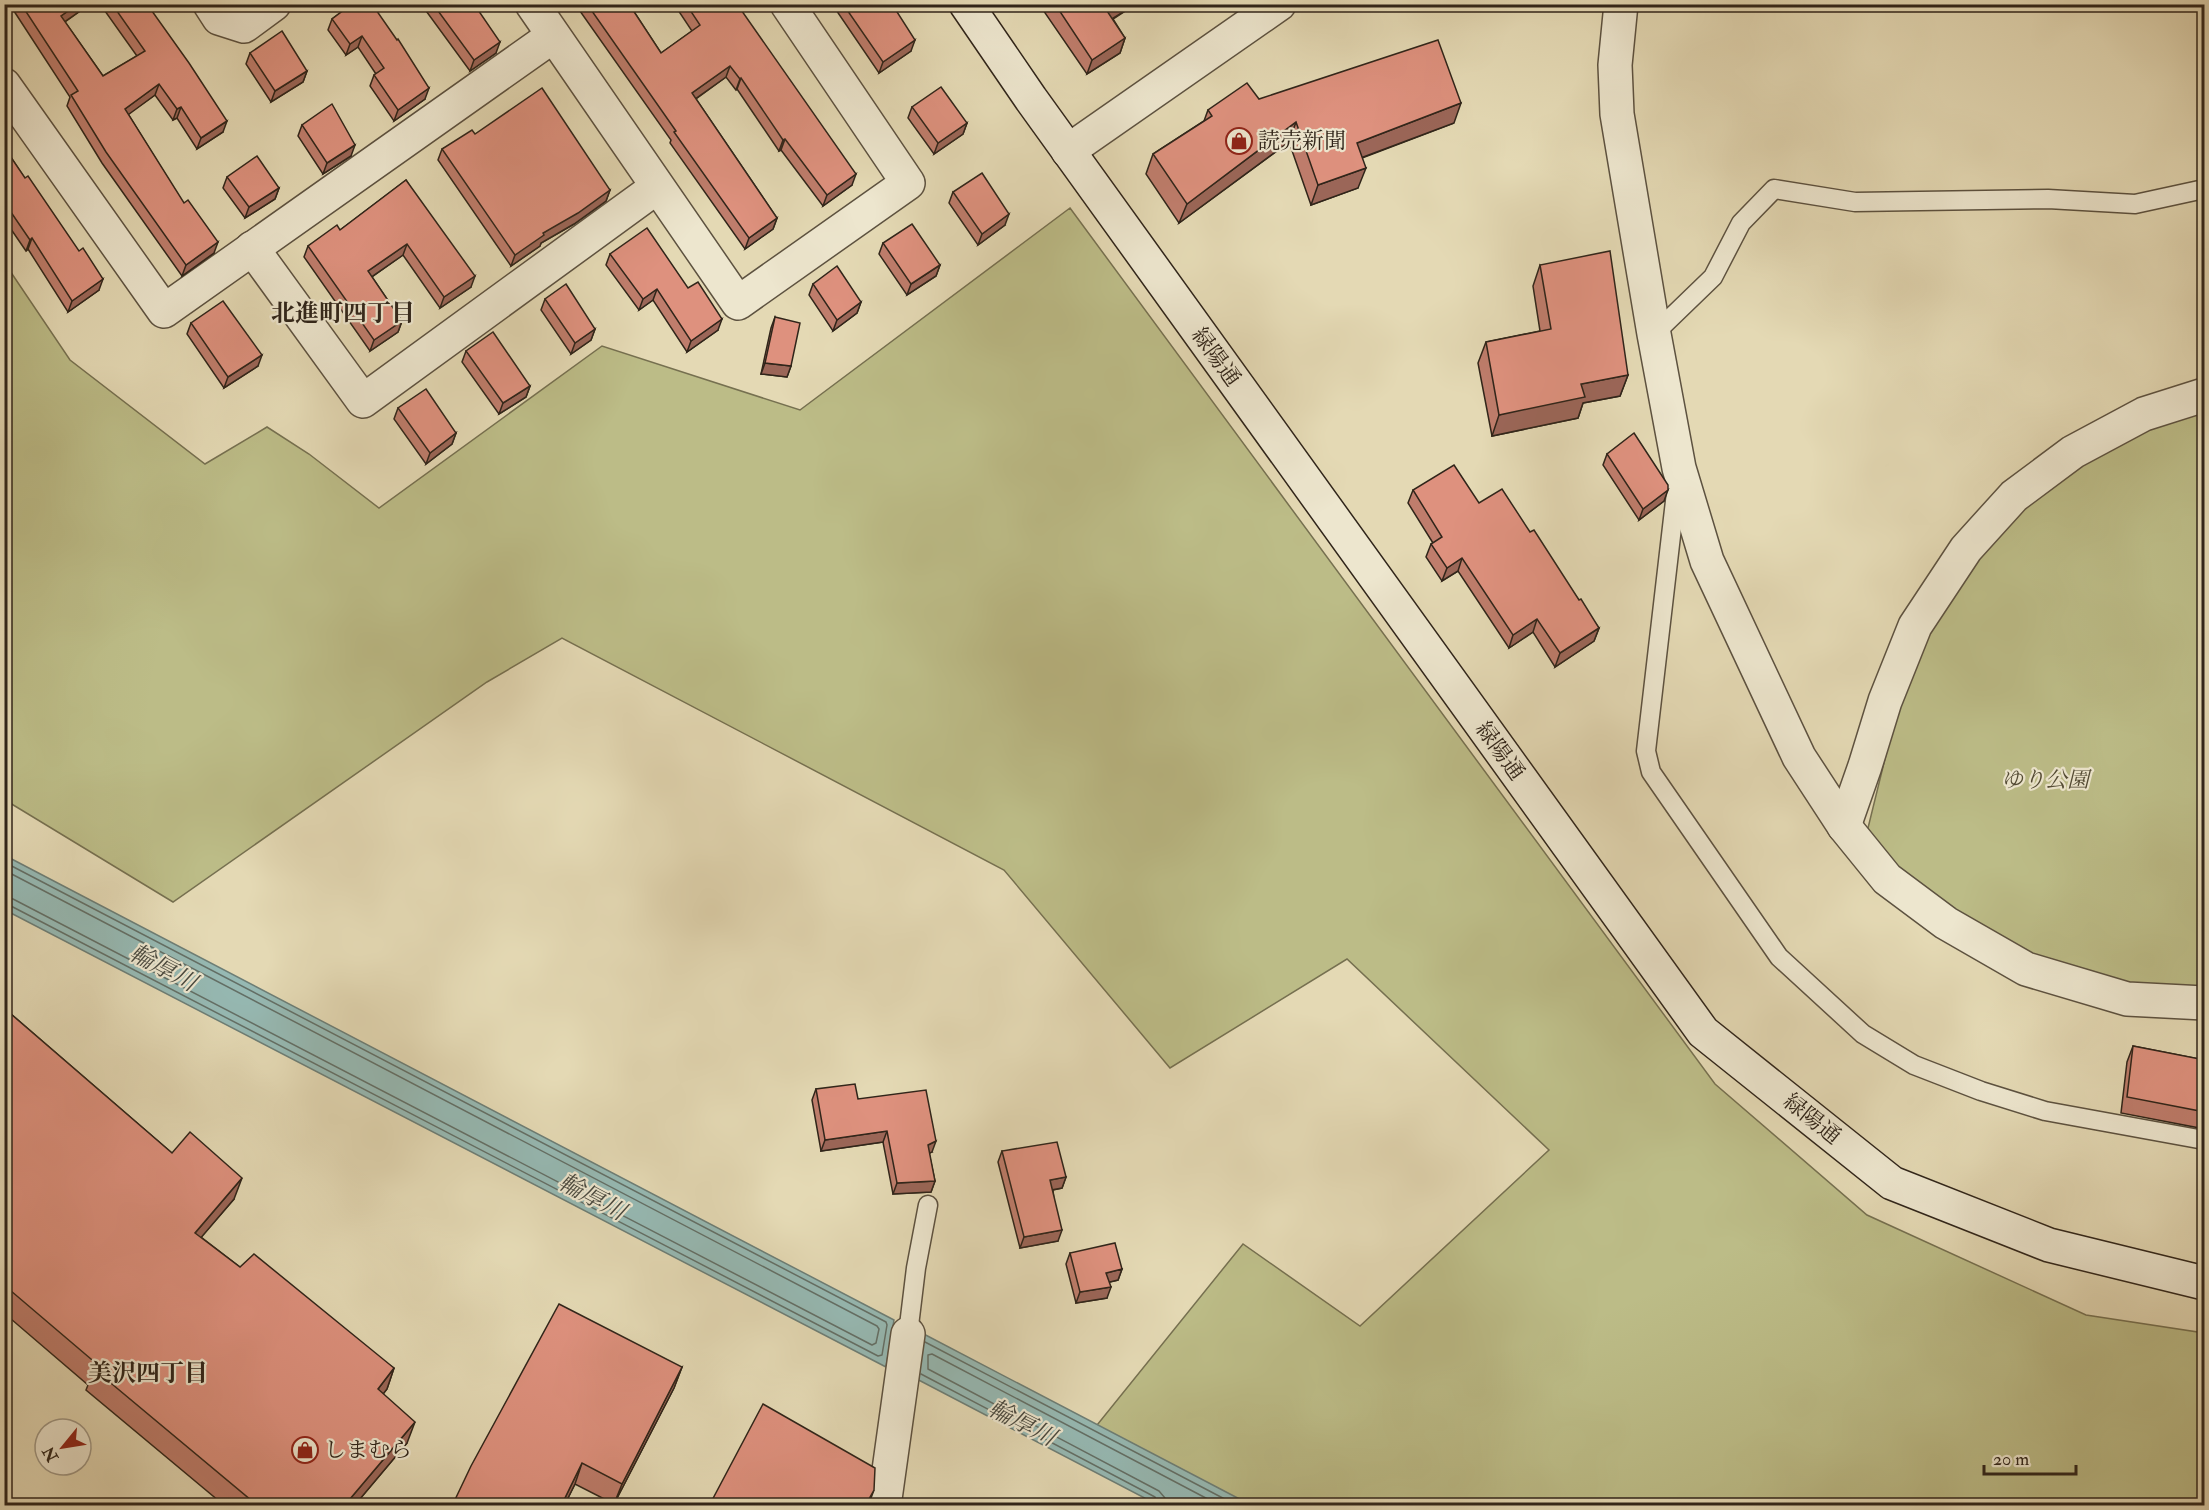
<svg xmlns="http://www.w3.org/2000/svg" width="2209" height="1510" viewBox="0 0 2209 1510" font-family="'IM FELL Double Pica','Noto Serif JP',serif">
  <rect width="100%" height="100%" fill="#e4d9b4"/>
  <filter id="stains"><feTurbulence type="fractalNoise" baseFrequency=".00333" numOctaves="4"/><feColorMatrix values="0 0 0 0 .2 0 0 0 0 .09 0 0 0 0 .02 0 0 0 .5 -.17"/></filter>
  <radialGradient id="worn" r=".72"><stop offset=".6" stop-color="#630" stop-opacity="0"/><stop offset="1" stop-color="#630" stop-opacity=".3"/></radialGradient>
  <!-- green -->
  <g fill="#bcbc87" stroke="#767050" stroke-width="1.5">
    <polygon points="1070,208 1715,1084 1867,1215 2086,1315 2204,1333 2204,1505 1225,1505 1089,1435 1243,1244 1360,1326 1549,1150 1347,959 1170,1068 1004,870 562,638 487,682 173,902 5,800 4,262 70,360 205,464 267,427 309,454 379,508 602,346 800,410"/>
    <polygon points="2204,408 2204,991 2139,989 2045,960 1989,935 1925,892 1871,844 1868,828 1895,718 1935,616 1977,557 2020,511 2073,468 2151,426"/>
  </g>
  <!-- water -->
  <g fill="#96b9b3" stroke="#6d7e76" stroke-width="1.5">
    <polygon points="4,855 894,1320 886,1367 5,910"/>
    <polygon points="918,1331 1251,1505 1158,1505 911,1376"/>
  </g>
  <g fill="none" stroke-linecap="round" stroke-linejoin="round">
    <!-- shore -->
    <g stroke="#636f66" stroke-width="1.5">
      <polyline points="4,862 886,1322 887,1325 882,1355 878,1356 9,905 4,905"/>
      <polyline points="4,870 877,1326 879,1329 876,1343 872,1345 13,899 4,897"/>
      <polyline points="925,1342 1238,1506"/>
      <polyline points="921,1374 1155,1497 1159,1506"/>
      <polyline points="1167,1506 1165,1498 1159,1491 928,1369 928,1355 932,1354 1221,1506"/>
    </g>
    <defs>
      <g id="lane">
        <polyline points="1654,334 1713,277 1741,223 1774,189 1855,202 2048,199 2135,204 2204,189"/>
        <polyline points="1677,484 1646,751 1651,772 1779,957 1863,1034 1914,1065 1981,1091 2045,1111 2204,1140"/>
        <polyline points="908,1334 916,1268 928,1205"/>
      </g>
      <g id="street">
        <polyline points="210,4 219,18 244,26 274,4"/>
        <polyline points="532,4 738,303 908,183 787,4"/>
        <polyline points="1621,4 1615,65 1617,114 1654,334 1679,468 1707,561 1799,757 1844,826 1887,879 1946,923 2026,969 2127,999 2204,1003"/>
        <polyline points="4,85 164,311 553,36"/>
        <polyline points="1068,151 1279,4"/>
        <polyline points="252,248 363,401 657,187"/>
        <polyline points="1844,826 1865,766 1885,701 1915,626 1966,549 2014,496 2073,452 2144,414 2204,395"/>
        <polyline points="884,1506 908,1334"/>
      </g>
      <polyline id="secondary" points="966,4 1031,99 1703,1032 1892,1183 2049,1245 2204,1283"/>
    </defs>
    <!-- lane casing -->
    <use href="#lane" stroke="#5d5240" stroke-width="21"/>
    <!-- street casing -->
    <use href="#street" stroke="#5d5240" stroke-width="36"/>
    <!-- secondary casing -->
    <use href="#secondary" stroke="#30251a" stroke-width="36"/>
    <!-- lane -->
    <use href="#lane" stroke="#ede6ce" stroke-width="18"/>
    <!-- street -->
    <use href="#street" stroke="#ede6ce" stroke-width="33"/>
    <!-- secondary -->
    <use href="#secondary" stroke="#ede6ce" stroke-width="33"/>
  </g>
  <!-- wall -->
  <g fill="#bf7d6c" stroke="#30251a" stroke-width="1.5">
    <polygon points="13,4 90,4 65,22 103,76 137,56 100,4 147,4 223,132 197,149 177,118 173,120 155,95 128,114 214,253 182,276 102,163 67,106 70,97 12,8"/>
    <polygon points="352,4 425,99 394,121 370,86 374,75 376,74 358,47 346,55 328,30 332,19"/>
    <polygon points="421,4 474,4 496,53 470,71"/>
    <polygon points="575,4 629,4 661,53 692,31 674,4 737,4 852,185 823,206 781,150 779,151 737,89 736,90 726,77 696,99 777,218 773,229 745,249 670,143 671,140"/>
    <polygon points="832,4 892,4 911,51 879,73"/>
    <polygon points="1045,4 1134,4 1133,6 1113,19 1125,38 1120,53 1087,74 1043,10"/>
    <polygon points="1174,4 1187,4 1178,10"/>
    <polygon points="250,53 307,71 303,82 271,102 246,64"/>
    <polygon points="1259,99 1454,123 1362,158 1358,188 1311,205 1289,142 1179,223 1146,174 1153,154 1204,121 1208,110"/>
    <polygon points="912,107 967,123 963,134 934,154 908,118"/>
    <polygon points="302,125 351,156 323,174 298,136"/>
    <polygon points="475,134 610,190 606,201 574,224 541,243 540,246 511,266 438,160 442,149"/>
    <polygon points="4,147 99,290 68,312 28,249 26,251 4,219"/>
    <polygon points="227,177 279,188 275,199 245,218 223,188"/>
    <polygon points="406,180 471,287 440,308 403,255 372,277 402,321 398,332 370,351 304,257 308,246 340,230"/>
    <polygon points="953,192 1005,225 978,245 949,203"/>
    <polygon points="883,243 940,265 936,276 907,295 879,254"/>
    <polygon points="610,254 688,288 718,330 687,352 653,300 639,310 606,265"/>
    <polygon points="1540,265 1628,375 1620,396 1583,403 1578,418 1492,436 1478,363 1486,342 1540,331 1533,286"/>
    <polygon points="813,284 861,302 857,313 833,331 809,295"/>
    <polygon points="545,299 595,329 591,340 571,354 541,310"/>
    <polygon points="775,317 791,366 787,377 761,374 771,328"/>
    <polygon points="191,323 258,366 224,388 187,334"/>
    <polygon points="466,351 530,386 526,397 499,414 462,362"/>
    <polygon points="398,408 456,433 452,444 426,464 394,419"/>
    <polygon points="1607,454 1664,501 1639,520 1603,465"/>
    <polygon points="1413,490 1479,503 1530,532 1599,628 1594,641 1555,667 1533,632 1509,648 1458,571 1442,581 1426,557 1431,544 1433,543 1408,503"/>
    <polygon points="4,1008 172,1153 234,1199 201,1237 240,1267 394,1368 387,1389 383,1394 407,1443 354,1506 225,1506 86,1390 88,1385 4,1313"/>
    <polygon points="2133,1046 2205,1060 2205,1129 2121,1113 2127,1062"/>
    <polygon points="816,1089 858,1099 932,1152 929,1153 935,1181 931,1192 893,1194 883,1142 821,1151 812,1100"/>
    <polygon points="1002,1151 1066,1177 1062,1188 1053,1190 1058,1241 1020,1248 998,1162"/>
    <polygon points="1070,1253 1122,1269 1118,1280 1109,1282 1107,1298 1076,1303 1066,1264"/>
    <polygon points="682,1367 674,1388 614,1504 575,1484 564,1506 452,1506"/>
  </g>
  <!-- shaded-wall -->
  <g fill="#9b6658" stroke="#30251a" stroke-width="1.5">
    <polygon points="78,4 90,4 57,27 61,16"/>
    <polygon points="1117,4 1134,4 1133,6 1102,25 1107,11"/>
    <polygon points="1180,4 1187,4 1178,10"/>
    <polygon points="362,36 358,47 346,55 350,44"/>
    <polygon points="1125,38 1120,53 1087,74 1092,60"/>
    <polygon points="915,40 911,51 879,73 883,62"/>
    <polygon points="500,42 496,53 470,71 474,60"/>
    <polygon points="730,66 726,77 688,104 692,93"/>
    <polygon points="307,71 303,82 271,102 275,91"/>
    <polygon points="741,78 737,89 736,90 740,79"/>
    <polygon points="159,84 155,95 121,120 125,109"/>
    <polygon points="429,88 425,99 394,121 398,110"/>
    <polygon points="1461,103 1454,123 1350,162 1357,143"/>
    <polygon points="181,107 177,118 173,120 177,109"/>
    <polygon points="227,121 223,132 197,149 201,138"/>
    <polygon points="1296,122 1289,142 1179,223 1187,204"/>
    <polygon points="967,123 963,134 934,154 938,143"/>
    <polygon points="785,139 781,150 779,151 783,140"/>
    <polygon points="355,145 351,156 323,174 327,163"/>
    <polygon points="1366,168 1358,188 1311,205 1318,185"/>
    <polygon points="856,174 852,185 823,206 827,195"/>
    <polygon points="279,188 275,199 245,218 249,207"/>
    <polygon points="610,190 606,201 574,224 541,243 540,246 511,266 515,255 543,233"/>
    <polygon points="1009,214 1005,225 978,245 982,234"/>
    <polygon points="777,218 773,229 745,249 749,238"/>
    <polygon points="32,238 28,249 26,251 30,240"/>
    <polygon points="218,242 214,253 182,276 186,265"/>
    <polygon points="407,244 403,255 364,282 368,271"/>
    <polygon points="940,265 936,276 907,295 911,284"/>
    <polygon points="475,276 471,287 440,308 444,297"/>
    <polygon points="103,279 99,290 68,312 72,301"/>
    <polygon points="657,289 653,300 639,310 643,299"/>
    <polygon points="861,302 857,313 833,331 837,320"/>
    <polygon points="722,319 718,330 687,352 691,341"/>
    <polygon points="402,321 398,332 370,351 374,340"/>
    <polygon points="595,329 591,340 571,354 575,343"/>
    <polygon points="262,355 258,366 224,388 228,377"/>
    <polygon points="765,363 791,366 787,377 761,374"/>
    <polygon points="1628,375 1620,396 1583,403 1578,418 1492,436 1499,415 1581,384"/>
    <polygon points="530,386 526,397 499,414 503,403"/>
    <polygon points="456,433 452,444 426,464 430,453"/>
    <polygon points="1668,490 1664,501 1639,520 1643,509"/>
    <polygon points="1462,558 1458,571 1442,581 1447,568"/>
    <polygon points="1537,619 1533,632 1509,648 1513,635"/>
    <polygon points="1599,628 1594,641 1555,667 1560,653"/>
    <polygon points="887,1131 883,1142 821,1151 825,1140"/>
    <polygon points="936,1141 932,1152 924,1156 928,1145"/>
    <polygon points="1066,1177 1062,1188 1046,1191 1050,1180"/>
    <polygon points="242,1178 234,1199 187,1254 195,1233"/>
    <polygon points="935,1181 931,1192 893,1194 897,1183"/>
    <polygon points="1062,1230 1058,1241 1020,1248 1024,1237"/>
    <polygon points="1122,1269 1118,1280 1102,1284 1106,1273"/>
    <polygon points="1111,1287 1107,1298 1076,1303 1080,1292"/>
    <polygon points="682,1367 674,1388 614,1504 622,1484"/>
    <polygon points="394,1368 387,1389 370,1411 378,1389"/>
    <polygon points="415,1422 407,1443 354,1506 344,1506"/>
    <polygon points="582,1463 575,1484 564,1506 561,1506"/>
    <polygon points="874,1490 868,1506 865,1506"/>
  </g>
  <!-- building -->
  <g fill="#de917e" stroke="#30251a" stroke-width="1.5">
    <polygon points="21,4 78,4 61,16 103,76 145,51 112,4 147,4 189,63 227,121 201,138 181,107 177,109 159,84 125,109 184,203 188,200 218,242 186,265 106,152 71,95 78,91"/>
    <polygon points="352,4 372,4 397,40 398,39 429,88 398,110 374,75 384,68 362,36 350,44 332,19"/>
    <polygon points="433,4 474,4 500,42 474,60"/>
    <polygon points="587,4 629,4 661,53 700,25 686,4 737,4 856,174 827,195 785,139 783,140 741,78 740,79 730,66 692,93 777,218 749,238 674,132 676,131"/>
    <polygon points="843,4 892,4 915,40 883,62"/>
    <polygon points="1055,4 1117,4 1107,11 1125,38 1092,60"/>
    <polygon points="282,31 307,71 275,91 250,53"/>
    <polygon points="1438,40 1461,103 1357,143 1366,168 1318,185 1296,122 1187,204 1153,154 1212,116 1208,110 1247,83 1259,99"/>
    <polygon points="941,87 967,123 938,143 912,107"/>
    <polygon points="542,88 610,190 578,213 543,233 544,235 515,255 442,149 472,130 475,134"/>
    <polygon points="332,104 355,145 327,163 302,125"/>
    <polygon points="4,147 25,178 28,176 79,251 83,248 103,279 72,301 32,238 30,240 4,202"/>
    <polygon points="257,156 279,188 249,207 227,177"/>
    <polygon points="982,173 1009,214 982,234 953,192"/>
    <polygon points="406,180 475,276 444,297 407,244 368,271 402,321 374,340 308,246 337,225 340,230"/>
    <polygon points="912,224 940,265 911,284 883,243"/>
    <polygon points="647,228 688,288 698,282 722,319 691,341 657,289 643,299 610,254"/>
    <polygon points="1610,251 1628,375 1581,384 1585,397 1499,415 1486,342 1551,329 1540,265"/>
    <polygon points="837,266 861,302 837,320 813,284"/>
    <polygon points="566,284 595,329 575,343 545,299"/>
    <polygon points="223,301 262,355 228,377 191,323"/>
    <polygon points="775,317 800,323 791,366 765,363"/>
    <polygon points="493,332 530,386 503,403 466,351"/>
    <polygon points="426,389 456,433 430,453 398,408"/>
    <polygon points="1634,433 1668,485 1668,490 1643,509 1607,454"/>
    <polygon points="1454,465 1479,503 1502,489 1530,532 1534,530 1579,600 1581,599 1599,628 1560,653 1537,619 1513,635 1462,558 1447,568 1431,544 1442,537 1413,490"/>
    <polygon points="4,1008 172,1153 190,1132 242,1178 195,1233 240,1267 254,1254 394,1368 378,1389 415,1422 344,1506 258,1506 94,1369 98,1365 4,1285"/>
    <polygon points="2133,1046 2205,1060 2205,1112 2127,1097"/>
    <polygon points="855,1084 858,1099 926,1090 936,1141 928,1145 935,1181 897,1183 887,1131 825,1140 816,1089"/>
    <polygon points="1057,1142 1066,1177 1050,1180 1062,1230 1024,1237 1002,1151"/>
    <polygon points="1115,1243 1122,1269 1106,1273 1111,1287 1080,1292 1070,1253"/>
    <polygon points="559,1304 682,1367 622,1484 582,1463 561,1506 452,1506 471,1466"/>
    <polygon points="763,1404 875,1468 874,1490 865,1506 709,1506"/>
  </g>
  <!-- icons -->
  <defs>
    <symbol id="shop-ring" viewBox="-11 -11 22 22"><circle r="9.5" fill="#ede6ce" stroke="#8f2418" stroke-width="1.5"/><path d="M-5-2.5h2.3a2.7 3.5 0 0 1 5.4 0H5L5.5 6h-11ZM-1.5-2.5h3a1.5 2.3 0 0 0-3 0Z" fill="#8f2418"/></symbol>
  </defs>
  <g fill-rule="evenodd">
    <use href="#shop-ring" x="1224" y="126" width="30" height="30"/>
    <use href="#shop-ring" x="290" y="1435" width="30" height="30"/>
  </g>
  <g text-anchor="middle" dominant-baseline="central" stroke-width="4.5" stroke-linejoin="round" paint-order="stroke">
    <!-- poi labels -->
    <g font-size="22" fill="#30251a" stroke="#ede6ce" text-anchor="start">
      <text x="1258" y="141">読売新聞</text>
      <text x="324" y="1450">しまむら</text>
    </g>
    <!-- street labels -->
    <g font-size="22" fill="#30251a" stroke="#ede6ce">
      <text transform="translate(1216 357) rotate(54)">緑陽通</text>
      <text transform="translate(1500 751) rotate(54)">緑陽通</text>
      <text transform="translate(1812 1119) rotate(39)">緑陽通</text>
    </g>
    <!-- park labels -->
    <g font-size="22" font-style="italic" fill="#534b35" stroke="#ede6ce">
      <text x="2045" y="780">ゆり公園</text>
    </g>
    <!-- neighbourhood labels -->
    <g font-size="24" font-weight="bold" fill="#30251a" stroke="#ede6ce">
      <text x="343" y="313">北進町四丁目</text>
      <text x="148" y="1373">美沢四丁目</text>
    </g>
    <!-- water labels -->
    <g font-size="24" font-style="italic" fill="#4a4a40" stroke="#ede6ce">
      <text transform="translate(163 968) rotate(28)">輪厚川</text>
      <text transform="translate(592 1197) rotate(28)">輪厚川</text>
      <text transform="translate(1022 1423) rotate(27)">輪厚川</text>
    </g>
  </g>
  <!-- margin -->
  <rect width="2209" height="1510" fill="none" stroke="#e4d9b4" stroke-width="24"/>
  <rect x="6" y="6" width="2197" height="1498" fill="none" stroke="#30251a" stroke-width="3"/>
  <rect x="12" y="12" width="2185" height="1486" fill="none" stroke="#30251a" stroke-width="1.5"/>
  <!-- north arrow -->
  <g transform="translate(63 1447) rotate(240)"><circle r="28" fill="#ede6ce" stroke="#a19986" stroke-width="1.5"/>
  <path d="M0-4.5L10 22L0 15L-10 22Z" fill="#8f2418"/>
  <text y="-9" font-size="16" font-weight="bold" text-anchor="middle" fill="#30251a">N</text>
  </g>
  <!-- scale -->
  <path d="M1984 1465v9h92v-9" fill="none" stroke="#30251a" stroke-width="3"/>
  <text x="1993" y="1465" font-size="18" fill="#30251a" stroke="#ede6ce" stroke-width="4.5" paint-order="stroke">20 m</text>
  <rect width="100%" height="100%" filter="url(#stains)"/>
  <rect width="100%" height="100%" fill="url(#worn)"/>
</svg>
